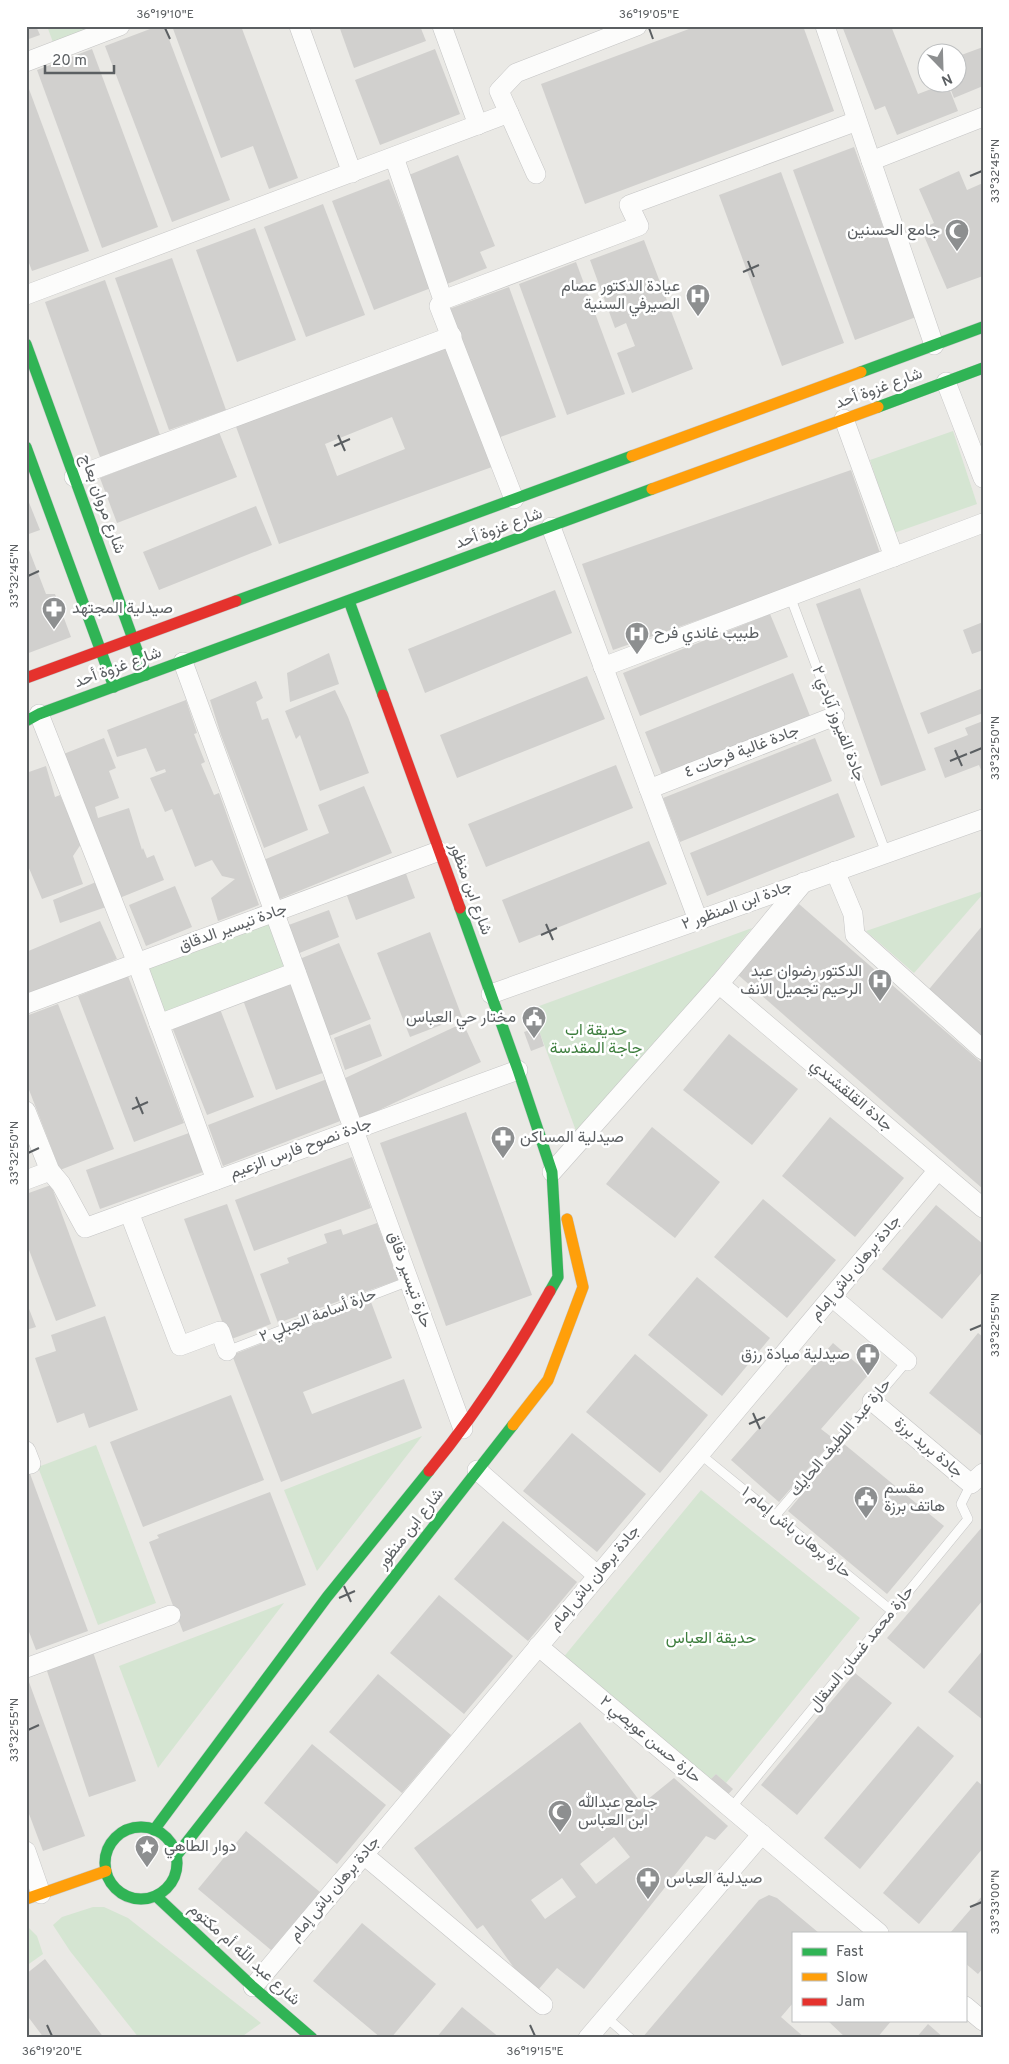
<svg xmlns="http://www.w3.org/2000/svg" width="1009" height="2064" viewBox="0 0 1009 2064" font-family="Overpass,Vazirmatn,sans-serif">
  <rect width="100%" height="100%" fill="#eae9e5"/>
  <!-- green -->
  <g fill="#d5e5d2">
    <polygon points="47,26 101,26 54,45"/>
    <polygon points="953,431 977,504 894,533 870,460"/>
    <polygon points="983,891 983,894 914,973 866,931"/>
    <polygon points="275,912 296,972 159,1024 137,963"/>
    <polygon points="752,928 579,1139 531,1009"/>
    <polygon points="422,1436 317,1571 284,1490"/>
    <polygon points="96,1445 156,1603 98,1625 38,1467"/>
    <polygon points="701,1490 860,1618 726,1783 716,1774 711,1779 562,1659"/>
    <polygon points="284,1603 158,1768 119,1666"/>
    <polygon points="93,1907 104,1907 128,1918 261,2023 240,2038 139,2038 70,1951 53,1925 62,1917"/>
    <polygon points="29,1928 37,1936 43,1954 26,1966 26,1930"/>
  </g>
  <!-- building -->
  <g fill="#d1d0ce" fill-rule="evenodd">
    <polygon points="26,26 36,26 40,35 26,40"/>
    <polygon points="158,26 164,26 230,200 172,222 105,46"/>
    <polygon points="172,26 241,26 298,178 269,189 253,146 221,158"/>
    <polygon points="339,26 420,26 426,41 354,68"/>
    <polygon points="697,26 803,26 834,111 585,204 541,84"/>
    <polygon points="842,26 891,26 918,94 947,83 958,111 897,135 885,106 875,110"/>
    <polygon points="983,47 983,86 954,98 948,82 956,82 956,57"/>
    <polygon points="92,49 158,227 102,248 37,70"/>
    <polygon points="435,49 460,114 380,145 355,80"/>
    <polygon points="26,81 89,251 32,271 26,255"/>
    <polygon points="854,147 916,317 855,340 793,170"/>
    <polygon points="458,155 495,246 480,252 487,268 447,284 404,177"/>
    <polygon points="959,171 967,190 983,183 983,276 947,289 921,229 934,223 919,189"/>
    <polygon points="781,172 844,343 782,366 719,195"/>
    <polygon points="389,179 431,288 374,310 332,201"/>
    <polygon points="323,204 365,315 306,337 264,227"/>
    <polygon points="255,228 296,340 237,362 196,250"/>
    <polygon points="644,240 693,369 632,393 617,353 635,346 626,323 615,328 590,260"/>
    <polygon points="172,258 226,410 169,430 115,278"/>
    <polygon points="576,262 625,394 567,415 519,284"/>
    <polygon points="105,280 160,435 100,457 45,302"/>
    <polygon points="509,287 556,417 495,439 449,309"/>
    <path d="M448,347L492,467L279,544L235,424ZM392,417L405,449L337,476L325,444Z"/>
    <polygon points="219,432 237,477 117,523 100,478"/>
    <polygon points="851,470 881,556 613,650 582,564"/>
    <polygon points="26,495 40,530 26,535"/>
    <polygon points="256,506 272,545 159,590 143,552"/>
    <polygon points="26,542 46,594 55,594 71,637 26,654"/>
    <polygon points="860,588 926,770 881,786 816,604"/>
    <polygon points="555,590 572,633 425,693 408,649"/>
    <polygon points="770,614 788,657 640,716 623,673"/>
    <polygon points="983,622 983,650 972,654 963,630"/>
    <polygon points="329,653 339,684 290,702 287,673"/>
    <polygon points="793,673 810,716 662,775 645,732"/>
    <polygon points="587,676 605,719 457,778 440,735"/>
    <polygon points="256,681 263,698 256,702 262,720 268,718 308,830 264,848 221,735 210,700"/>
    <polygon points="983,688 983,713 928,734 920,713"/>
    <polygon points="335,690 348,717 369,773 320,791 300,735 296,739 285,711"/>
    <polygon points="186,700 197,733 194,734 205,762 201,764 214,795 219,793 259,905 218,921 211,898 235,879 222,876 212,860 195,867 172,809 165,812 150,778 166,772 165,769 156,772 146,748 117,757 107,730"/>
    <polygon points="983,721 983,775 979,765 945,778 934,748 968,735 965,728"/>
    <polygon points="104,738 116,768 109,771 119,798 95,807 98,818 129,808 142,850 143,848 147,858 154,855 164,880 117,899 56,757"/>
    <polygon points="815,738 832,781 680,842 663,798"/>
    <polygon points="616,765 633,808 486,867 468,824"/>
    <polygon points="46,766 55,797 60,795 81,844 73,856 83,884 42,899 26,861 26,838 28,838 26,833 26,773"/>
    <polygon points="364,786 392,853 277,900 261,861 329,833 318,805"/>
    <polygon points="838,793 855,837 707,896 690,853"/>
    <polygon points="649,841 667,884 519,943 502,900"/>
    <polygon points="405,871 415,898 356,920 346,893"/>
    <polygon points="96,882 106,907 60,923 53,900"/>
    <polygon points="175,886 192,927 146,946 129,905"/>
    <polygon points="799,904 983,1064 983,1189 737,974"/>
    <polygon points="329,910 339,937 297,954 286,926"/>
    <polygon points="100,921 117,959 26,997 26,952"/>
    <polygon points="983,925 983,1043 925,994"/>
    <polygon points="430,932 462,1017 410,1037 377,953"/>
    <polygon points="339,943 371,1019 329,1036 297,960"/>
    <polygon points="128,976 184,1123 134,1142 78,996"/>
    <polygon points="294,981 328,1071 276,1090 243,1000"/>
    <polygon points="58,1004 114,1149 60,1170 26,1082 26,1016"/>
    <polygon points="220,1009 254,1097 207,1115 172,1027"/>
    <polygon points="463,1023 481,1062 360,1119 341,1080"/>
    <polygon points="370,1024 382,1056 345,1070 334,1038"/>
    <polygon points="538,1027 544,1046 531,1051 524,1032"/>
    <polygon points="729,1034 798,1089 752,1145 683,1090"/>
    <polygon points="327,1079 343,1120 223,1166 208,1125"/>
    <polygon points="466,1112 532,1295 446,1326 380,1143"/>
    <polygon points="830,1117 904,1178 855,1237 782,1176"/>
    <polygon points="652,1127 720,1182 675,1238 606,1184"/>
    <polygon points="189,1133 203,1172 100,1209 86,1170"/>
    <polygon points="352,1157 371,1208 254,1251 235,1200"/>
    <polygon points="51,1185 96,1306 56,1321 26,1242 26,1194"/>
    <polygon points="763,1199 836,1260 787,1318 714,1257"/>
    <polygon points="227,1204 271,1324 229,1340 184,1219"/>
    <polygon points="936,1205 983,1244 983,1271 942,1319 882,1269"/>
    <polygon points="377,1223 398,1280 278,1323 260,1274 289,1263 287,1258 327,1243 324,1234 341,1229 343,1235"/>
    <polygon points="697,1277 770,1338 722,1396 648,1335"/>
    <polygon points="26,1301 36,1327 26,1330"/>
    <polygon points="371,1302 392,1358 303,1392 312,1414 404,1379 422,1428 281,1482 232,1355"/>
    <polygon points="105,1316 138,1410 89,1428 84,1413 57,1423 35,1358 56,1351 51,1335"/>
    <polygon points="978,1333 983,1337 983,1437 929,1393"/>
    <polygon points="833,1343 869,1374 821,1429 834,1439 779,1502 731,1460"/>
    <polygon points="635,1354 708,1415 660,1473 586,1412"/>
    <polygon points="231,1395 264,1480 143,1527 110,1442"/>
    <polygon points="572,1433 646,1494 597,1552 523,1491"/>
    <polygon points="844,1444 944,1526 887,1594 788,1511"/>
    <polygon points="29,1471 88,1631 36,1650 26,1624 26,1472"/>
    <polygon points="270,1492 306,1585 183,1632 149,1542 159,1538 157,1535"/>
    <polygon points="503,1521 577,1582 528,1641 454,1579"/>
    <polygon points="983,1526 983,1600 924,1669 887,1638"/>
    <polygon points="439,1595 513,1656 464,1714 390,1653"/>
    <polygon points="983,1650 983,1720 948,1692"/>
    <polygon points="93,1652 136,1781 89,1797 46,1668"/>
    <polygon points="855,1673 892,1703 797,1815 761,1785"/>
    <polygon points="378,1674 451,1735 402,1793 329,1732"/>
    <polygon points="29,1682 85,1836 43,1851 26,1806 26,1684"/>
    <path d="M580,1722L642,1804L674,1778L728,1826L715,1840L706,1836L584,1989L557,1968L538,1990L517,1972L483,1925L477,1929L414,1848ZM614,1837L630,1857L596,1884L580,1864ZM562,1878L576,1897L545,1919L531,1900Z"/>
    <polygon points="918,1726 954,1756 860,1869 824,1838"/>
    <polygon points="312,1744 386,1805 337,1864 264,1803"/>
    <polygon points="716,1774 733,1789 724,1799 707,1783"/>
    <polygon points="977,1781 983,1786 983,1848 919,1924 883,1893"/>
    <polygon points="246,1831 320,1892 271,1950 198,1889"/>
    <polygon points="769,1895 777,1898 819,1933 793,1933 793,2003 781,2017 805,2038 642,2038 759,1900"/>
    <polygon points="983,1895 983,1968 978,1974 965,1963 965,1933 950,1933"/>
    <polygon points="362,1923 436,1984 391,2038 381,2038 313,1981"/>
    <polygon points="45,1959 104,2038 44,2038 26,2014 26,1974"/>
    <polygon points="462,2007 500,2038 436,2038"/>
    <polygon points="827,2020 892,2020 877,2038 846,2038"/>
    <polygon points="928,2024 944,2038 916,2038"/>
  </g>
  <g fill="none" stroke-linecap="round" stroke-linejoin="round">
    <defs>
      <g id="lane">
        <polyline points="790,596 886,853"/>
        <polyline points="227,1351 409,1281"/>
        <polyline points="700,1454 892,1611"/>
        <polyline points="775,1516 907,1361"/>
        <polyline points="731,1808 968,1519 961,1504 971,1484"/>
        <polyline points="606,2017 630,2038"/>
      </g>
      <g id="street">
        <polyline points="299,26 352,173"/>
        <polyline points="442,26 478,125"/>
        <polyline points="825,26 934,345"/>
        <polyline points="26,62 120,26"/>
        <polyline points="394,157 443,300 439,306 514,499"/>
        <polyline points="871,161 983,117"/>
        <polyline points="536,174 499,91 516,73 637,26"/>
        <polyline points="26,295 509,113"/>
        <polyline points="443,300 639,226 629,205 857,121"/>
        <polyline points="946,382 983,478"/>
        <polyline points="844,419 894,557"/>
        <polyline points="74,477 452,336"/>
        <polyline points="551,527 698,920"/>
        <polyline points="183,662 463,1429"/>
        <polyline points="603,667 983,523"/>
        <polyline points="39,714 137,963 216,1180"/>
        <polyline points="649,789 835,716"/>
        <polyline points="835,871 853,914 855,935 983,1050"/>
        <polyline points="719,984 983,1208"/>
        <polyline points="491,994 983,819"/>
        <polyline points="26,1004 439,851"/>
        <polyline points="159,1024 296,972"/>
        <polyline points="26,1111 50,1171 61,1184 85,1228 518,1070"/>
        <polyline points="552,1172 719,984 804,882"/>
        <polyline points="26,1180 50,1171"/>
        <polyline points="129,1212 180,1346 220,1331 227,1351"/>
        <polyline points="832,1297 907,1361"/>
        <polyline points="872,1401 971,1484 983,1473"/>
        <polyline points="26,1451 31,1464 26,1465"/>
        <polyline points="477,1470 598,1576"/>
        <polyline points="538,1646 879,1933"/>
        <polyline points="26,1668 171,1615"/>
        <polyline points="26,1851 41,1894"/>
        <polyline points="364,1855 543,2005"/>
        <polyline points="253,1987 938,1170"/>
        <polyline points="965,2006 983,2021"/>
        <polyline points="588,2038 762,1834"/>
      </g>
      <g id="fast">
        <polyline points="26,344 146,675"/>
        <polyline points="861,372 983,327"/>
        <polyline points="878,407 983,368"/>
        <polyline points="26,447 114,687"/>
        <polyline points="236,601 632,456"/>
        <polyline points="349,601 383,695"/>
        <polyline points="26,721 39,714 652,489"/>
        <polyline points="460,908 518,1070 552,1172 558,1277 550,1291"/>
        <circle cx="141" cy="1863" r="36"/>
        <polyline points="154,1830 327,1597 429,1471"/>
        <polyline points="176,1856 513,1425"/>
        <polyline points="156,1896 253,1987 312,2038"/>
      </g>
      <g id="slow">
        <polyline points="632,456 861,372"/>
        <polyline points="652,489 878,407"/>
        <polyline points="513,1425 548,1380 583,1287 567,1219"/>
        <polyline points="26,1899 106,1871"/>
      </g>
      <g id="jam">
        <polyline points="26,678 236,601"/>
        <polyline points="383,695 460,908"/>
        <path d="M429,1471C475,1415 515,1354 550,1291"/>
      </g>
    </defs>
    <!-- lane casing -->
    <use href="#lane" stroke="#c5c5c5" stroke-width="10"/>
    <!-- street casing -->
    <use href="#street" stroke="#c5c5c5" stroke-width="20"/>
    <!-- fast casing -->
    <use href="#fast" stroke="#c5c6c6" stroke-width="12"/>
    <!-- slow casing -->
    <use href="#slow" stroke="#c5c6c6" stroke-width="12"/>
    <!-- jam casing -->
    <use href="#jam" stroke="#c5c6c6" stroke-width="12"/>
    <!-- lane -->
    <use href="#lane" stroke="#fcfcfb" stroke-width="9"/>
    <!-- street -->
    <use href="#street" stroke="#fcfcfb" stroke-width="19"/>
    <!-- fast -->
    <use href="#fast" stroke="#30b455" stroke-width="11"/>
    <!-- slow -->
    <use href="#slow" stroke="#ff9f0a" stroke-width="11"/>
    <!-- jam -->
    <use href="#jam" stroke="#e5322d" stroke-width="11"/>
  </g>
  <!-- ticks -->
  <path fill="none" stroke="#5b5f62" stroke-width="2" d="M165,28L170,39M649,28L653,39M970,176L982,171M748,261L754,277M743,272L759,265M338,435L345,451M334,446L350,439M28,576L39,571M955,750L962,766M970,753L982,748M950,761L967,754M546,924L553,940M541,935L557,928M136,1097L143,1114M132,1109L148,1102M28,1153L39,1148M970,1330L982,1325M753,1413L760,1429M749,1424L765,1417M344,1586L351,1602M339,1598L355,1591M28,1730L39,1725M970,1907L982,1902M47,2025L52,2036M530,2025L535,2036"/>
  <!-- icons -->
  <defs>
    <symbol id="mosque-pin" viewBox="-11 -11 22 30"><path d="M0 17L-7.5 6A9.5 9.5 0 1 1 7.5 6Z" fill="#8d8f90" stroke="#fff"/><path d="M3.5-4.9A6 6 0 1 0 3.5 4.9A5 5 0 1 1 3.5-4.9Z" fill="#fff"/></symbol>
    <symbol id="hospital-pin" viewBox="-11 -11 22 30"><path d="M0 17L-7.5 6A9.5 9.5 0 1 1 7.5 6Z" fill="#8d8f90" stroke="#fff"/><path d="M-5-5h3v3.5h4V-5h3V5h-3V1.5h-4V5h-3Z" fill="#fff"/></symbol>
    <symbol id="pharmacy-pin" viewBox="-11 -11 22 30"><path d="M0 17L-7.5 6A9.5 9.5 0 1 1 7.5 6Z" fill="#8d8f90" stroke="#fff"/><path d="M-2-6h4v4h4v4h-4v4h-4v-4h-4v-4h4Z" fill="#fff"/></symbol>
    <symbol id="civic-pin" viewBox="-11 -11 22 30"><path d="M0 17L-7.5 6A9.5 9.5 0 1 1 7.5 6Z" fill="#8d8f90" stroke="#fff"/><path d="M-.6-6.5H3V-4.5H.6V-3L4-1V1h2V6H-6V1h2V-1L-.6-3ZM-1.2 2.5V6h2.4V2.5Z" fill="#fff"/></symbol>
    <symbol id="sight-pin" viewBox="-11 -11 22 30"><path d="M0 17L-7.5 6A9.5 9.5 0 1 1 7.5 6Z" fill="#8d8f90" stroke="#fff"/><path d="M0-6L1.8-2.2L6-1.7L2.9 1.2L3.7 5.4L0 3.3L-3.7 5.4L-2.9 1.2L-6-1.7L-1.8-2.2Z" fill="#fff"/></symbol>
  </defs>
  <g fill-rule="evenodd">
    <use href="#mosque-pin" x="943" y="217" width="28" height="38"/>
    <use href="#hospital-pin" x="684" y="282" width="28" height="38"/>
    <use href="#pharmacy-pin" x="40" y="595" width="28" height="38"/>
    <use href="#hospital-pin" x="623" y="620" width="28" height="38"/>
    <use href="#hospital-pin" x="866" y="967" width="28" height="38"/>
    <use href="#civic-pin" x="520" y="1004" width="28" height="38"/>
    <use href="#pharmacy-pin" x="489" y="1124" width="28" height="38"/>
    <use href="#pharmacy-pin" x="854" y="1341" width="28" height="38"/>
    <use href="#civic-pin" x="852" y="1484" width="28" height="38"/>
    <use href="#mosque-pin" x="546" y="1798" width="28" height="38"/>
    <use href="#sight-pin" x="133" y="1833" width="28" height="38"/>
    <use href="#pharmacy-pin" x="634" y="1865" width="28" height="38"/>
  </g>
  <g text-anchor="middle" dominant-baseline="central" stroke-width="5" stroke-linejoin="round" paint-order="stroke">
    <!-- poi labels -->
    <g font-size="16" fill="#5b5f62" stroke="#fff" text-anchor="start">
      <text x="940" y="231" text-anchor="end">جامع الحسنين</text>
      <text x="680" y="287" text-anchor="end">عيادة الدكتور عصام<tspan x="680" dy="18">الصيرفي السنية</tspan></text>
      <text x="72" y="609">صيدلية المجتهد</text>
      <text x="654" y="634">طبيب غاندي فرح</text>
      <text x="862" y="972" text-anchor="end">الدكتور رضوان عبد<tspan x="862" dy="18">الرحيم تجميل الانف</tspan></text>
      <text x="516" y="1018" text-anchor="end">مختار حي العباس</text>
      <text x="520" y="1138">صيدلية المساكن</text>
      <text x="850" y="1355" text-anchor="end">صيدلية ميادة رزق</text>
      <text x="884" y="1489">مقسم<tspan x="884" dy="18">هاتف برزة</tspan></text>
      <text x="578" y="1803">جامع عبدالله<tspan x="578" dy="18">ابن العباس</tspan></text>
      <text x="164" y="1847">دوار الطاهي</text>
      <text x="666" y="1879">صيدلية العباس</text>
    </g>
    <!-- street labels -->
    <g font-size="16" fill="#5b5f62" stroke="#fff">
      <text transform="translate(879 389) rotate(-20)">شارع غزوة أحد</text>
      <text transform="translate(102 504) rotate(70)">شارع مروان بعاج</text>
      <text transform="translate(499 529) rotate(-20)">شارع غزوة أحد</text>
      <text transform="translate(118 668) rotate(-20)">شارع غزوة أحد</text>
      <text transform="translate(838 724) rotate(69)">جادة الفيروز آبادي ٢</text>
      <text transform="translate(742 752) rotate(-21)">جادة غالية فرحات ٤</text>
      <text transform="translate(470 889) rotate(70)">شارع ابن منظور</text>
      <text transform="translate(737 906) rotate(-20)">جادة ابن المنظور ٢</text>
      <text transform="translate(233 928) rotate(-20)">جادة تيسير الدقاق</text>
      <text transform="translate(851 1096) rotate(40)">جادة القلقشندي</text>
      <text transform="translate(301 1149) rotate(-20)">جادة نصوح فارس الزعيم</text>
      <text transform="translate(856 1268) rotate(-50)">جادة برهان باش إمام</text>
      <text transform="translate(409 1280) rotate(70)">حارة تيسير دقاق</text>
      <text transform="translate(318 1316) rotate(-21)">حارة أسامة الجبلي ٢</text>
      <text transform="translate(841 1438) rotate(-50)">حارة عبد اللطيف الحايك</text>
      <text transform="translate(928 1448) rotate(40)">جادة بريد برزة</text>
      <text transform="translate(411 1529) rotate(-52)">شارع ابن منظور</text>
      <text transform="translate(796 1533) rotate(39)">حارة برهان باش إمام ١</text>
      <text transform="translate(595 1578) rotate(-50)">جادة برهان باش إمام</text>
      <text transform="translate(862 1649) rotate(-51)">حارة محمد غسان السقال</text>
      <text transform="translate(650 1740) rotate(40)">حارة حسن عويصي ٢</text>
      <text transform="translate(335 1889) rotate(-50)">جادة برهان باش إمام</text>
      <text transform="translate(244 1955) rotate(42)">شارع عبد اللّه أم مكتوم</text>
    </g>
    <!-- park labels -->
    <g font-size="16" fill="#3e7e3e" stroke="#fff">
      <text x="596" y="1031">حديقة اب<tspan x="596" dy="18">جاجة المقدسة</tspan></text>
      <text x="711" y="1639">حديقة العباس</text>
    </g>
  </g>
  <!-- border -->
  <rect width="1009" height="2064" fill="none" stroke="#ffffff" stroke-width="55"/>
  <!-- legend -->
  <rect x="792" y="1932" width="175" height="90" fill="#ffffff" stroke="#bdbfc0"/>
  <rect x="802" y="1948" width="25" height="8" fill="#30b455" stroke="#bdbfc0"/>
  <text x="836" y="1956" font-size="15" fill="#5b5f62">Fast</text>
  <rect x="802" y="1973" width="25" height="8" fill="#ff9f0a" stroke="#bdbfc0"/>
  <text x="836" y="1982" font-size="15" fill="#5b5f62">Slow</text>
  <rect x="802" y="1998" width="25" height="8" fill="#e5322d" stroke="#bdbfc0"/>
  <text x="836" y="2006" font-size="15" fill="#5b5f62">Jam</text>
  <!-- north arrow -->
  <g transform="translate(942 68) rotate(157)"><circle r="24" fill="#ffffff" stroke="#bdbfc0"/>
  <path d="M0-4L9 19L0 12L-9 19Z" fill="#8d8f90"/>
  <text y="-8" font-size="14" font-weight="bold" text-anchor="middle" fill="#5b5f62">N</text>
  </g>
  <!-- scale -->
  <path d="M45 65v8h69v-8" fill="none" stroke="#5b5f62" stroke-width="2.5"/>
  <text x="52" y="65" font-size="15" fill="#5b5f62" stroke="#ffffff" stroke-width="4" paint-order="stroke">20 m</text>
  <rect x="28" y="28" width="954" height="2008" fill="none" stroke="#5b5f62" stroke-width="2"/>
  <g font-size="12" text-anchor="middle" fill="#5b5f62">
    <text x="165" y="18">36°19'10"E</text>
    <text x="649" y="18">36°19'05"E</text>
    <text transform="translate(995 171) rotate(-90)" y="4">33°32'45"N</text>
    <text transform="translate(14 576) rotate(-90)" y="4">33°32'45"N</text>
    <text transform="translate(995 748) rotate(-90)" y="4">33°32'50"N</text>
    <text transform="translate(14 1153) rotate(-90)" y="4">33°32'50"N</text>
    <text transform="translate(995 1325) rotate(-90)" y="4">33°32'55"N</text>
    <text transform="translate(14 1730) rotate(-90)" y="4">33°32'55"N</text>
    <text transform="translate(995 1902) rotate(-90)" y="4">33°33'00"N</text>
    <text x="52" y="2055">36°19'20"E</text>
    <text x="535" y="2055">36°19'15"E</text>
  </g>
</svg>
